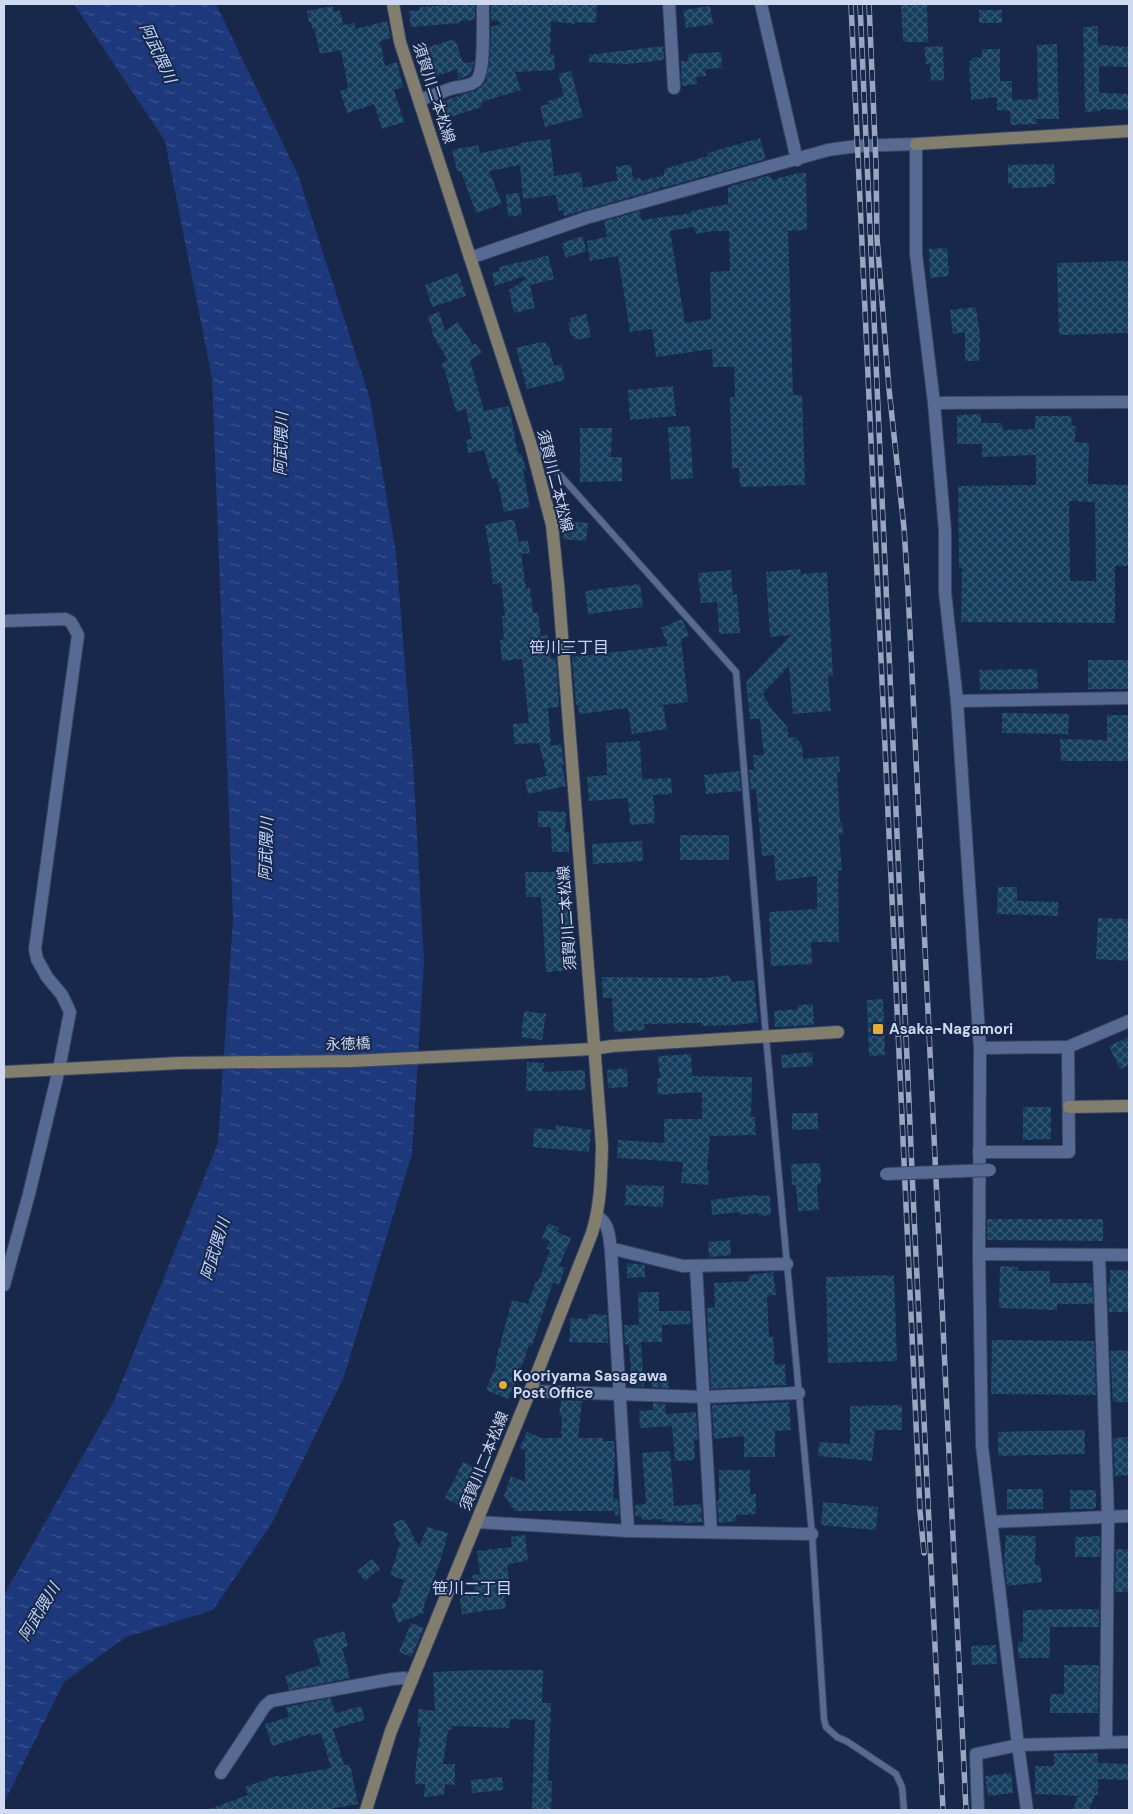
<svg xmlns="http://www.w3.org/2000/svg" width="1133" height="1814" viewBox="0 0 1133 1814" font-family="'DM Sans','Noto Sans JP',sans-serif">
  <defs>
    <pattern id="water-ripples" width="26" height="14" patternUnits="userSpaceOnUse" patternTransform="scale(1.25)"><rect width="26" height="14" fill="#1e397b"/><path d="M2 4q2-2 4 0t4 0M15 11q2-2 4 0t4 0" fill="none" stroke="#3e558e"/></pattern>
    <pattern id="building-cross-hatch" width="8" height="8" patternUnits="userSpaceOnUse" patternTransform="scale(1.25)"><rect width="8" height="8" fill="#153e5d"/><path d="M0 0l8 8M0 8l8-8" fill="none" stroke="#365975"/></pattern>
  </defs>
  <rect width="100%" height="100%" fill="#18284b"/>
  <!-- water -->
  <polygon fill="url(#water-ripples)" points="74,4 216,4 298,175 370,399 396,553 413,763 424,961 412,1154 343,1379 272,1523 213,1610 126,1637 64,1682 4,1803 4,1595 115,1399 218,1143 233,919 212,378 165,141"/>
  <!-- building -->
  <g fill="url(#building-cross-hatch)" fill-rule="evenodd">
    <polygon points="465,4 475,4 475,20 460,21 460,23 411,27 409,11 420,10 420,7"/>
    <polygon points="491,4 597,4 596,23 575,22 575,24 551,21 550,54 554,54 555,70 515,72 521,90 484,101 481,103 482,107 441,120 437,103 477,90 483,85 486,80 490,58 491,27 500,24 499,21 491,21"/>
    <polygon points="901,4 927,4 928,42 903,42"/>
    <polygon points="333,6 334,12 340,10 343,25 354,23 356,29 387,21 391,38 380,41 385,66 397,62 403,87 394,90 404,122 382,129 374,104 347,113 340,91 348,88 341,50 320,54 314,28 312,28 311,22 309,22 307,11"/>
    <polygon points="710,6 713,24 686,28 683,10"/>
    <rect x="979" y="10" width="23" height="13"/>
    <polygon points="1098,26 1098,45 1129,47 1129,67 1099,66 1099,93 1129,94 1129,110 1100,109 1100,111 1085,112 1083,27"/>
    <polygon points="455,39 463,63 474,62 470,75 458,79 457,69 437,76 436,73 427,76 419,50"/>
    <polygon points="1057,44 1059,119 1036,119 1037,124 1011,125 1010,111 997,110 997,97 971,100 969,61 972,61 972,58 982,57 982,49 1000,49 1000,81 1012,81 1012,100 1038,99 1037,45"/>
    <polygon points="663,46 664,60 629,64 589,62 589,55"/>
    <polygon points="943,46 944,80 931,81 930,64 926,64 924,47"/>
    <polygon points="721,52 722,68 705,69 706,76 696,77 697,84 682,86 681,61 689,61 688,54"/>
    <polygon points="571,71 583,117 545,127 540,106 549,104 548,101 564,96 558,74"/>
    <polygon points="760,138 766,159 666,187 659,187 659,189 564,216 563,210 559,211 556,195 523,199 520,165 489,171 502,204 476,213 461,171 457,171 452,150 478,145 480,153 520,145 519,143 550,139 554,176 581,172 583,188 618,180 615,167 631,164 633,179 640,178 641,181 664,175 664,169 708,156 707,153"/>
    <polygon points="1054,164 1055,184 1047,184 1047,187 1012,188 1013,184 1008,184 1008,165"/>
    <path d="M799,173H806L807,230L788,231L793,395H802L805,485L740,487L739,468H732L730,397H735L734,367H713L712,349L656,357L652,329L630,332L618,256L590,261L587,241L607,237L604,221L640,211L641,220L692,213L691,211L728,204V187L770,175L772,180ZM694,227L696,234L712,231H729L730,271L710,272L711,319L685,323L670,231Z"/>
    <polygon points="519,193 522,215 508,217 506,194"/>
    <polygon points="582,236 587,251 566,258 562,247 564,247 563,243"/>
    <polygon points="947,248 949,276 930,278 929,249"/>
    <polygon points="548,255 554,279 530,285 535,308 514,313 509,290 526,279 524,276 495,286 492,273 500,271 499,267 535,259"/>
    <polygon points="1129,261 1129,333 1059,335 1057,263"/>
    <polygon points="458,273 466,296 432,307 425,285"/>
    <polygon points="976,307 980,335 979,361 965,361 965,332 953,334 950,310"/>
    <polygon points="439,312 445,331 458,322 473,345 476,344 482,353 470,360 484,411 509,406 518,454 521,453 526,470 523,471 530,507 504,512 497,478 492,479 484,450 468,453 466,440 472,439 466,409 456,412 445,371 441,364 448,360 434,338 428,316"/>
    <polygon points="586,314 591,337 575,340 574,336 571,336 568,323 571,322 570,318"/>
    <polygon points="541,342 542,343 546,342 547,347 549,346 554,366 561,364 565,380 527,389 516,348"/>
    <polygon points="673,386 676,416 630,420 628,390"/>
    <path d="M981,414V423H1002L1003,430L1035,429V416H1071L1072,426H1076L1075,442L1089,443L1088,484L1129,485V566H1115V623L961,622L962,568H959L958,486L1036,485V455L982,457V444H957V415ZM1069,501L1095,502L1096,581H1070Z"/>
    <polygon points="690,426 693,478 671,480 668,427"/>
    <polygon points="580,428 612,428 611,457 622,457 622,481 580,482"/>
    <polygon points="514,519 519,542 528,540 530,553 521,554 526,588 530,588 533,613 538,613 541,636 548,635 551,659 556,658 559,707 548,708 551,746 561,744 564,765 562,766 566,786 528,794 525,780 547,776 539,743 514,744 513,724 529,723 522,659 502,661 500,640 504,639 502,616 505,616 501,583 493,584 489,547 485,525"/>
    <polygon points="564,521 588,523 586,541 563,539"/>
    <polygon points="800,569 801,574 827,572 833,676 828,676 831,711 793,714 789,666 763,693 770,707 788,728 788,738 796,737 802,745 803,759 839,756 840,772 837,772 840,822 842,822 843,834 839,835 842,870 838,871 839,942 811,942 812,964 771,966 769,912 817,909 817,876 776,881 774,855 762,856 756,789 751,790 749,770 754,770 753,755 764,755 760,719 750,719 746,682 791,635 770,637 766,572"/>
    <polygon points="731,570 733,595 737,594 740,633 719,634 717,602 701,603 698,573"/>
    <polygon points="640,584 643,607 588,614 585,591"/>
    <polygon points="682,619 689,636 681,639 688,702 663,705 667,729 632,734 628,708 579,714 578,705 576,705 572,657 668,646 661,628"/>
    <rect x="1088" y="660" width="41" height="29"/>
    <polygon points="1037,669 1038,689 980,690 979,670"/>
    <polygon points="1002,713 1069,714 1068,734 1002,733"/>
    <polygon points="1107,715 1129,715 1129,761 1061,761 1060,739 1107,740"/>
    <polygon points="640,741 642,779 671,778 672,794 653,795 655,823 630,825 628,798 589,801 587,777 607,775 606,743"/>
    <polygon points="739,771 741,791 706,794 704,775"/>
    <polygon points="538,811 566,812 565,833 569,832 569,852 552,852 551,827 538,827"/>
    <rect x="680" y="835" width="49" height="25"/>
    <polygon points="642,841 643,861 593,864 592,844"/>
    <polygon points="525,872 556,872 556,881 572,881 571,899 576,970 546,972 541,897 526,897"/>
    <polygon points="998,887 1017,887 1017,901 1058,902 1058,916 997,914"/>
    <polygon points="1098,918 1129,919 1129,961 1096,959"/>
    <polygon points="730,975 731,982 754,980 758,1022 736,1025 702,1026 702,1023 644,1024 645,1030 614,1032 612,998 603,998 602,977 704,978"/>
    <polygon points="883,999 885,1055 869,1056 867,1000"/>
    <polygon points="813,1004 814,1025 775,1027 774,1011 798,1009 798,1005"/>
    <polygon points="524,1011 546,1014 542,1040 521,1037"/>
    <polygon points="1129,1037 1129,1065 1120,1069 1109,1046"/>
    <polygon points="812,1052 813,1066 782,1068 781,1055"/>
    <polygon points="691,1054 692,1076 752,1077 751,1117 755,1117 756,1135 710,1136 707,1170 709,1170 708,1185 681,1183 683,1162 617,1158 618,1140 664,1143 664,1119 702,1119 702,1092 658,1095 657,1078 660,1078 658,1056"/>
    <polygon points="527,1062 544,1063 543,1072 585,1070 585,1090 526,1091"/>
    <polygon points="627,1068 628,1087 608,1088 607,1070"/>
    <polygon points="1023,1107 1051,1107 1051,1139 1023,1140"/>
    <polygon points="792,1113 818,1113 818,1129 792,1130"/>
    <polygon points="556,1125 591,1130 589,1152 533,1147 534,1128 555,1130"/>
    <polygon points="820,1163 821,1184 817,1184 819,1210 798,1211 796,1185 792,1185 791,1164"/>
    <polygon points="626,1185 664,1186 663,1207 625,1205"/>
    <polygon points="753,1195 770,1196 771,1215 759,1216 759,1213 740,1215 740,1212 712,1215 711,1200"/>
    <polygon points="987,1219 1103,1219 1103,1241 987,1240"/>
    <polygon points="548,1223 559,1228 557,1232 571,1238 559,1266 565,1268 559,1285 553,1282 532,1346 529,1345 520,1371 508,1399 486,1390 497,1363 495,1363 512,1300 528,1304 536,1281 538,1282 550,1250 546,1249 550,1241 542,1238"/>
    <polygon points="730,1240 731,1255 709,1257 708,1242"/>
    <polygon points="627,1263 645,1265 645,1277 627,1278"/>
    <polygon points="1000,1266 1018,1267 1018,1271 1050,1271 1050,1283 1092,1283 1093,1304 1057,1304 1057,1310 999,1308"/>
    <polygon points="1110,1270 1129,1270 1129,1312 1109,1312 1108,1283 1110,1283"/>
    <polygon points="773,1272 776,1295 767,1296 769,1337 773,1337 775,1365 785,1364 786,1385 711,1389 707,1308 715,1307 714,1283 749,1281 749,1275"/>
    <polygon points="894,1275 897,1361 828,1363 826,1277"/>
    <polygon points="638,1292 659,1292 659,1311 690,1311 691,1324 662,1325 662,1342 641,1342 644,1387 632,1386 629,1345 625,1344 624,1325 639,1325"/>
    <polygon points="588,1314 607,1315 608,1343 569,1342 571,1318 588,1319"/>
    <polygon points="992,1340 1094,1341 1096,1395 991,1394"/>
    <polygon points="1129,1350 1129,1402 1113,1402 1110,1351"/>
    <polygon points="668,1376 669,1388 652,1387 651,1377"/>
    <polygon points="561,1400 582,1401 578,1438 603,1438 603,1441 614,1441 615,1456 613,1498 618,1499 619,1516 615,1515 614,1511 515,1511 504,1496 511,1476 525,1482 525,1451 520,1448 527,1432 541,1438 561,1438 562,1416 559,1416"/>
    <polygon points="789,1402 791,1430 775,1431 775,1457 744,1457 744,1436 714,1439 712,1405"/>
    <polygon points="653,1403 665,1404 666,1414 696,1412 698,1440 694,1440 695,1460 675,1461 672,1426 640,1428 639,1411 653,1410"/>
    <polygon points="902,1405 902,1430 875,1430 872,1461 818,1456 819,1442 850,1444 850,1406"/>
    <polygon points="1085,1430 1085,1454 998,1456 998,1432"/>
    <polygon points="1129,1437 1129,1475 1115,1476 1113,1438"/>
    <polygon points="670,1451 674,1506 701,1504 702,1522 684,1523 684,1521 662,1522 662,1519 642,1520 641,1516 635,1516 635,1505 646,1504 642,1453"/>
    <polygon points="463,1462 483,1471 465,1508 445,1498"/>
    <polygon points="719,1470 750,1470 750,1494 756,1494 756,1514 736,1515 737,1521 719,1523 717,1501 719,1501"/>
    <rect x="1007" y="1489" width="36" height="20"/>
    <rect x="1070" y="1490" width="26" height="19"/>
    <polygon points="823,1502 878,1507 876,1530 821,1525"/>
    <polygon points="404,1519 419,1547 427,1527 448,1533 441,1559 423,1609 424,1613 398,1623 391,1604 397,1601 404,1580 390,1575 400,1544 394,1533 396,1531 393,1523"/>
    <polygon points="525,1535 528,1560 507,1565 509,1581 502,1582 506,1608 462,1614 460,1599 462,1598 462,1595 475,1593 472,1575 480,1574 477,1551 512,1547 511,1537"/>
    <polygon points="1006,1535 1036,1536 1035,1565 1040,1565 1042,1582 1007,1586 1004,1559"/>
    <polygon points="1100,1536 1100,1557 1075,1557 1075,1537"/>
    <polygon points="1116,1549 1129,1549 1129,1592 1115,1592"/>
    <polygon points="372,1559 380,1569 365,1581 357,1571"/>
    <polygon points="1074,1609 1099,1609 1099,1627 1050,1627 1050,1658 1018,1658 1018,1642 1023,1642 1023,1610"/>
    <polygon points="411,1623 424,1628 411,1657 399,1652"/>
    <polygon points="344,1631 348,1646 342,1648 350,1678 289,1690 285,1676 321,1665 313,1640"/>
    <polygon points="996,1645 997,1664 972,1665 971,1646"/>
    <polygon points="1064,1665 1099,1665 1098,1713 1050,1713 1050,1694 1064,1694"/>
    <polygon points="476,1670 543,1670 542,1703 551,1703 548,1781 552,1781 551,1810 532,1809 535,1720 510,1719 510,1728 452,1726 451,1730 448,1730 443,1764 455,1764 455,1785 445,1784 444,1795 424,1797 425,1784 415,1784 416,1763 421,1727 417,1726 419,1709 435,1711 433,1672"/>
    <polygon points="330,1698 336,1713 361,1706 365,1720 333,1729 344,1765 350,1764 358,1804 324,1810 210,1810 210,1809 248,1795 245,1787 279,1775 280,1777 331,1768 321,1733 311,1736 311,1734 272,1746 265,1724 289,1717 286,1707"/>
    <polygon points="1054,1753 1098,1753 1098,1763 1129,1764 1129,1780 1098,1779 1098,1795 1095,1795 1089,1810 1073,1810 1078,1796 1035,1794 1035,1766 1054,1766"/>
    <polygon points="1011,1773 1013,1793 988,1796 985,1776"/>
    <polygon points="502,1777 503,1790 472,1793 471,1780"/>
  </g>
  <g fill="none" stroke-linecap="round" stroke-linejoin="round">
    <defs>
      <polyline id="lane" points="534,446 736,672 766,1037 812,1534 824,1719 826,1727 837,1737 848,1742 896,1774 902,1787 904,1810"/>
      <g id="street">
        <polyline points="669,4 674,88"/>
        <polyline points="761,4 797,160"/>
        <path d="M420,100C430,96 440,93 450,89C458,86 469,87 476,81C486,72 482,19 483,4"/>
        <polyline points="470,258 586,218 828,150 857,146 916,144 916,254 934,403 945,531 945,592 957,701 980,1048 979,1254 982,1446 1018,1745 1027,1810"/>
        <polyline points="934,403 1129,402"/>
        <polyline points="4,621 65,619 71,622 78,635 35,949 37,959 47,977 62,995 70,1012 59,1069 29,1194 4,1285"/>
        <polyline points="957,701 1129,698"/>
        <polyline points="1068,1047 1129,1021"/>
        <polyline points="979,1152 1069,1152 1068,1047 980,1048"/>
        <path d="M597,1216C610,1224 609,1237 611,1251L628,1531"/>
        <polyline points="611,1251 618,1250 683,1266 787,1264"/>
        <polyline points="979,1254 1129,1255"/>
        <polyline points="1099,1256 1108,1516 1106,1742"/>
        <polyline points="696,1266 711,1532"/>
        <polyline points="530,1391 704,1397 799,1393"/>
        <polyline points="477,1522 628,1531 812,1534"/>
        <polyline points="991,1522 1129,1516"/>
        <polyline points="221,1773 265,1706 271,1701 392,1679 404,1678 412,1680"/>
        <polyline points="978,1810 976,1754 1018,1745 1129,1742"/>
      </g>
      <g id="secondary">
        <polyline points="916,144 1129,131"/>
        <polyline points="4,1072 180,1063 352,1061 593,1049 612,1046 838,1032"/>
        <polyline points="1069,1107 1129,1106"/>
        <path d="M366,1810L391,1731L530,1391L592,1233C601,1204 601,1176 602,1146L558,584L552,525L530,442L400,42L393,4"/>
      </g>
    </defs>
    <!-- lane casing -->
    <use href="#lane" stroke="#394461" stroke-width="8"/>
    <!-- street casing -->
    <use href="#street" stroke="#394461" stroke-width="14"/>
    <!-- secondary casing -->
    <use href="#secondary" stroke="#394461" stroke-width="14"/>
    <!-- lane -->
    <use href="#lane" stroke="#576a92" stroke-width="6"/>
    <!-- street -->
    <use href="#street" stroke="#576a92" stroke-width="12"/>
    <!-- secondary -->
    <use href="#secondary" stroke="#827e6e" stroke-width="12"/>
    <defs>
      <g id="rail">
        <polyline points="851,4 920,1511 924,1553"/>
        <polyline points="860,4 914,1215 943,1810"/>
        <polyline points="869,4 876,165 877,238 889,389 904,528 908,590 966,1810"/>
      </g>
    </defs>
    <!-- rail casing -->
    <use href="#rail" stroke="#9aa6c1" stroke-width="5.5"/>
    <!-- rail -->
    <use href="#rail" stroke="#18284b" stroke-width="4" stroke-dasharray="11" stroke-linecap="butt"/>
    <defs>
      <polyline id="street-bridge" points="886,1174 990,1170"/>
    </defs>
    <!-- street-bridge casing -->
    <use href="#street-bridge" stroke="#394461" stroke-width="14" stroke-linecap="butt"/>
    <!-- street-bridge -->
    <use href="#street-bridge" stroke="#576a92" stroke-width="12"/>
  </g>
  <!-- markers -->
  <g fill="#e2af34" stroke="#18284b" stroke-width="2">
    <rect x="872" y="1023" width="12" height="12" rx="2.5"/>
    <circle cx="503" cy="1385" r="5"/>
  </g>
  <g text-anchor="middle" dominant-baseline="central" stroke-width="4" stroke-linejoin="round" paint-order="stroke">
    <!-- street labels -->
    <g font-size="15" fill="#cfdaf1" stroke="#18284b">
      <text transform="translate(434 93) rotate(72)">須賀川二本松線</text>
      <text transform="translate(555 481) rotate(76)">須賀川二本松線</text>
      <text transform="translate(567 918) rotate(-94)">須賀川二本松線</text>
      <text transform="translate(348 1044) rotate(-2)">永徳橋</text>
      <text transform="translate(484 1461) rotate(-68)">須賀川二本松線</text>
    </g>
    <!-- poi labels -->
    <g font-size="15" font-weight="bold" fill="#cfdaf1" stroke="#18284b" text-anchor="start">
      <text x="889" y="1029">Asaka-Nagamori</text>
      <text x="513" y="1376">Kooriyama Sasagawa<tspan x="513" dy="17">Post Office</tspan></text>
    </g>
    <!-- water labels -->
    <g font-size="16" font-style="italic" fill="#c2d5fd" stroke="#18284b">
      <text transform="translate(158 53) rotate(65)">阿武隈川</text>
      <text transform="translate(281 444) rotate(-88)">阿武隈川</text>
      <text transform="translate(266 849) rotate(-88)">阿武隈川</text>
      <text transform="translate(215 1249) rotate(-73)">阿武隈川</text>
      <text transform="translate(39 1612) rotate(-59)">阿武隈川</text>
    </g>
    <!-- neighbourhood labels -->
    <g font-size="16" fill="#c4d6fa" stroke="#18284b">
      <text x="569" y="647">笹川三丁目</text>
      <text x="472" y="1588">笹川二丁目</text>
    </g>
  </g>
  <!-- border -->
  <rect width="1133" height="1814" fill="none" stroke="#cfdaf1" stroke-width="10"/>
</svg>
